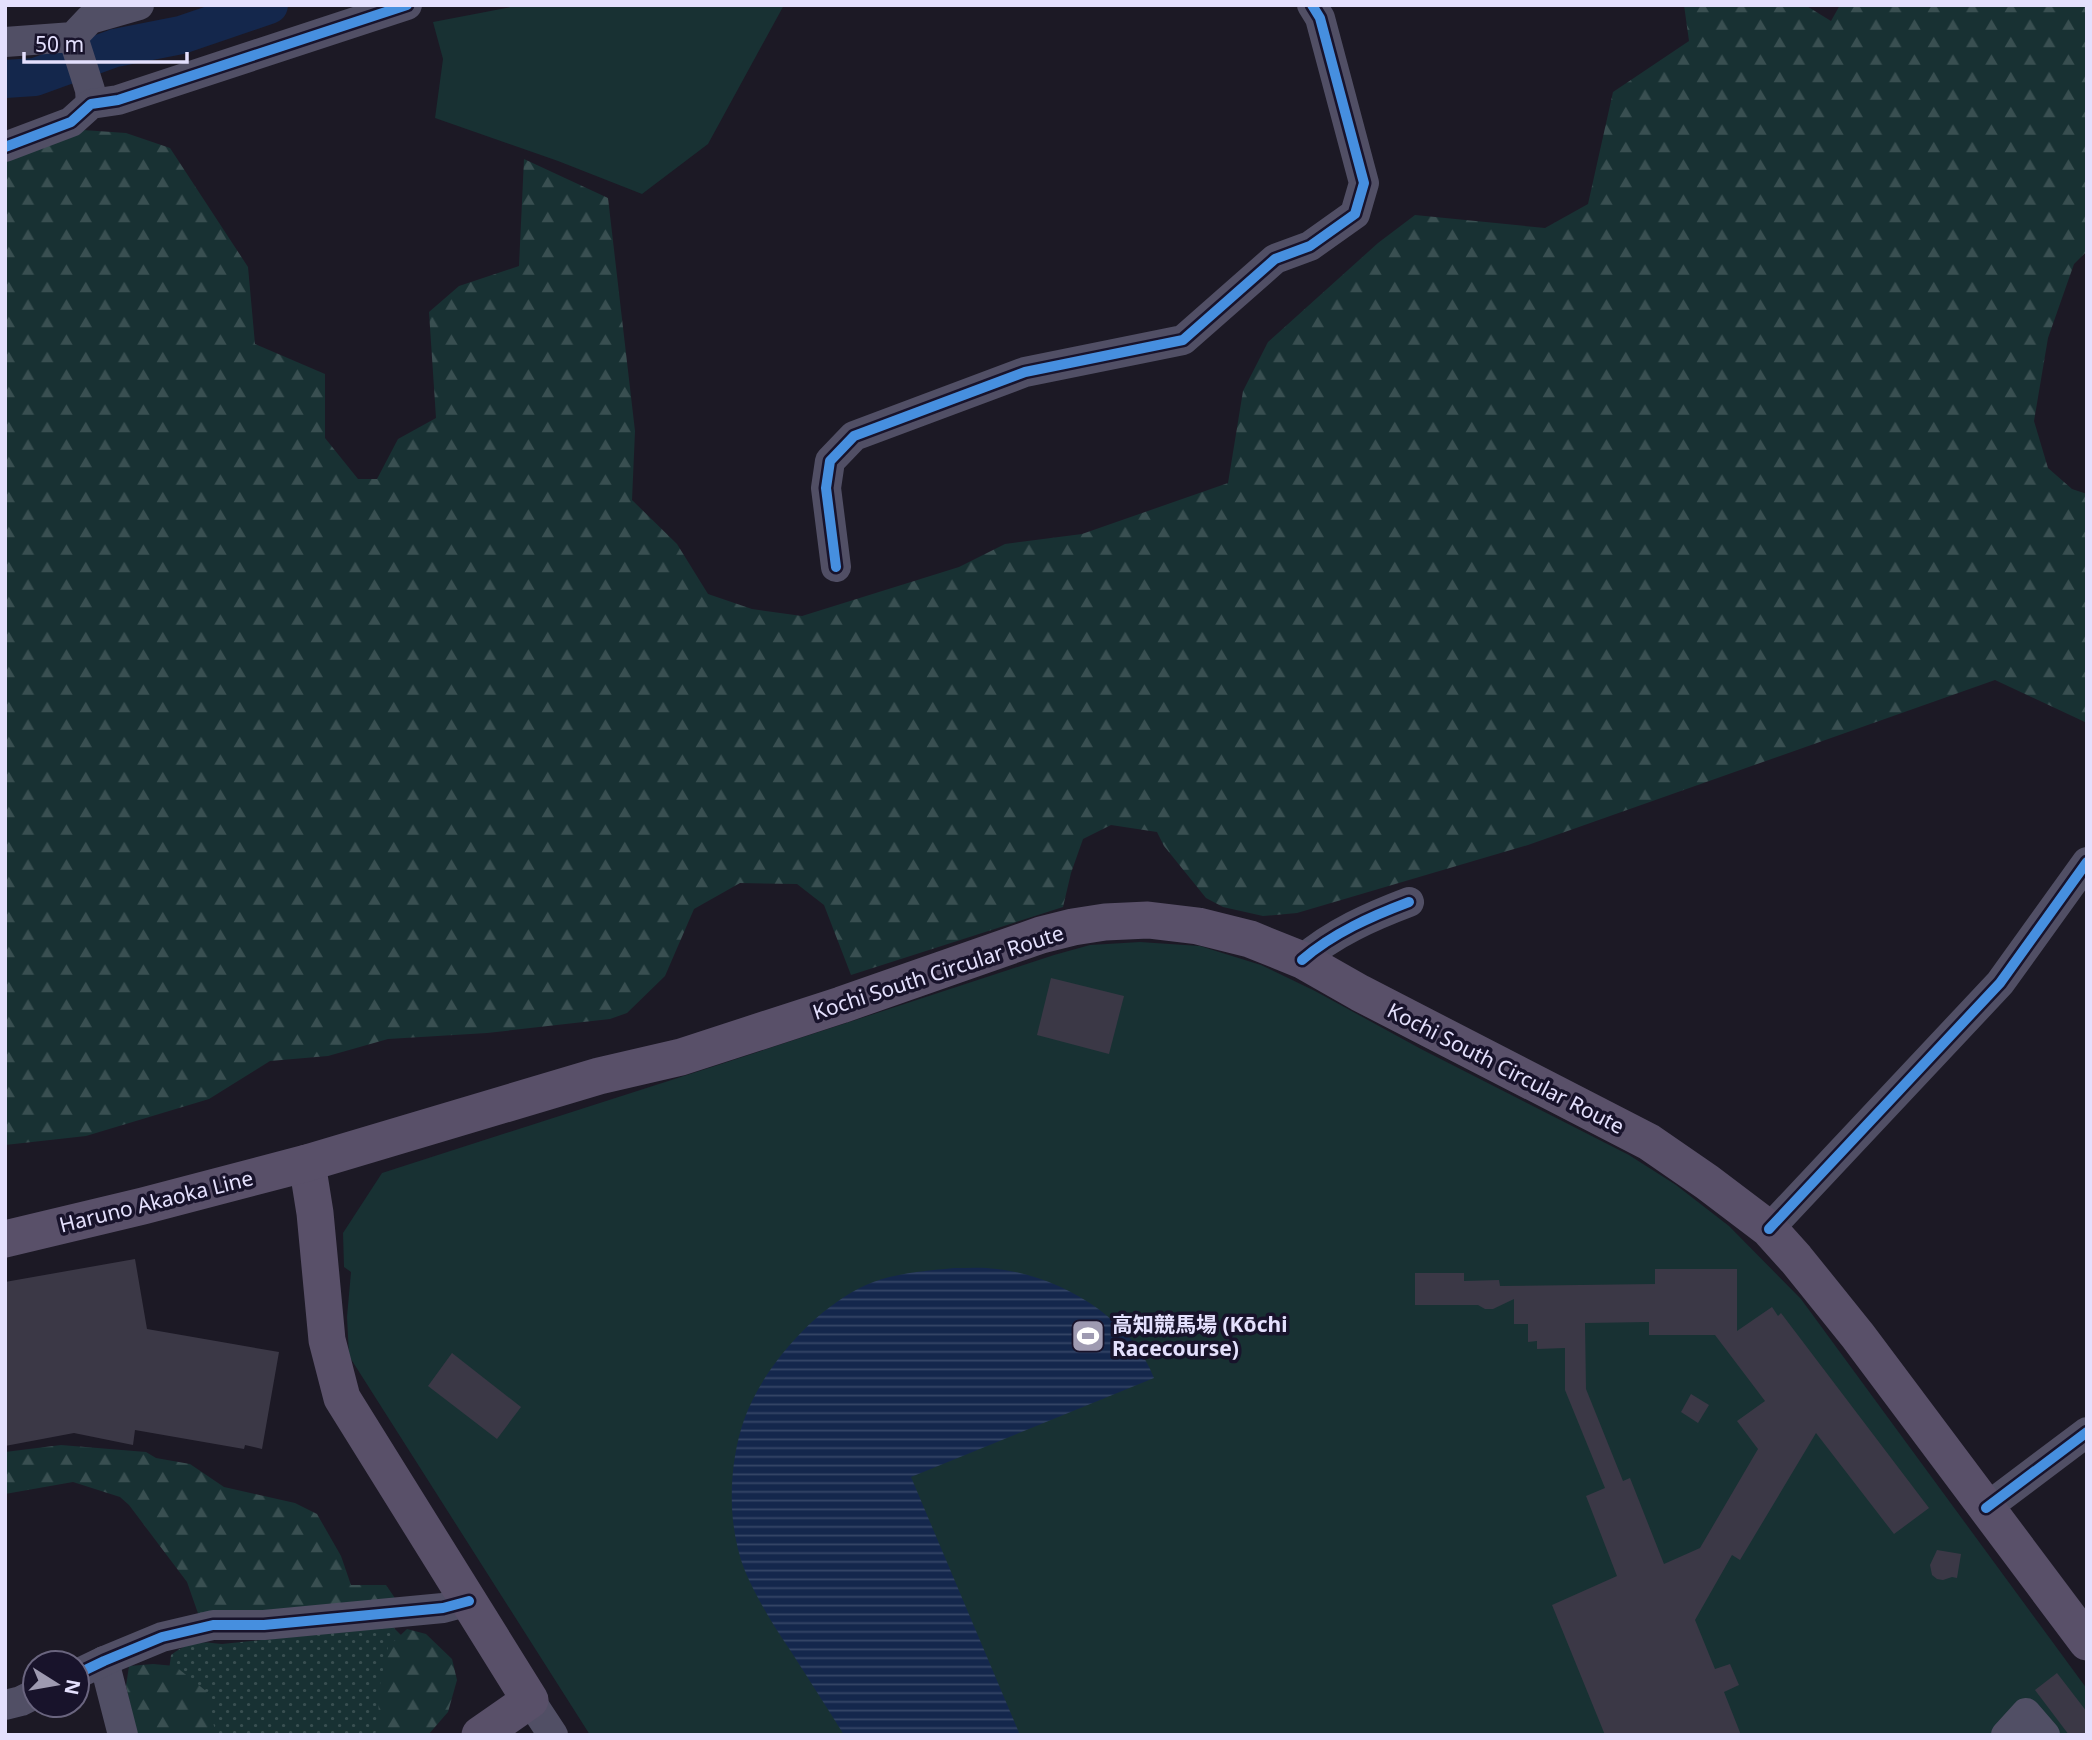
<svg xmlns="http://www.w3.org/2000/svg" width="2092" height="1740" viewBox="0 0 2092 1740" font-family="'Noto Sans','Noto Sans JP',sans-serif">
  <defs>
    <pattern id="grass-dots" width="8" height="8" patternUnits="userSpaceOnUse" patternTransform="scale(1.75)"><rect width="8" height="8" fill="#183133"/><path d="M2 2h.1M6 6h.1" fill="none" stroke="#394f51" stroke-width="1.8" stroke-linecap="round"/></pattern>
    <pattern id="forest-firs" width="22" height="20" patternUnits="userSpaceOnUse" patternTransform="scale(1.75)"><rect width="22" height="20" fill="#183133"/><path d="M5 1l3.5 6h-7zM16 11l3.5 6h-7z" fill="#394f51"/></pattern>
    <pattern id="water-rules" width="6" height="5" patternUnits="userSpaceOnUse" patternTransform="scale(1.75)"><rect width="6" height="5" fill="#14274c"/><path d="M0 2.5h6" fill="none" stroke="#364667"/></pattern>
  </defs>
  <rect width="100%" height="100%" fill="#1c1925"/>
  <!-- grass -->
  <path fill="url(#grass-dots)" d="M393,1627L406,1640L381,1735H196L168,1678L171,1655C189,1641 200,1641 222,1644Z"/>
  <!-- forest -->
  <g fill="url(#forest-firs)">
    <polygon points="1684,5 1805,5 1831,21 1840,5 2087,5 2087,251 2074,264 2048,338 2034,421 2048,468 2072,489 2087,494 2087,723 1995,680 1528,845 1297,913 1263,916 1223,907 1206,898 1164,846 1157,832 1111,825 1083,839 1071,873 1063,907 851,975 824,905 797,884 740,883 694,909 665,976 627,1013 610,1019 487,1033 388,1039 328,1056 270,1061 209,1099 86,1136 5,1145 5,135 54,128 126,133 170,148 248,267 255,344 325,374 325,438 358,479 377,479 398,439 436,418 429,312 459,286 519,266 524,159 608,198 635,431 632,500 677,544 708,594 752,609 802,616 959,567 1005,544 1082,534 1228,483 1243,391 1268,342 1378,243 1415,215 1545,228 1588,204 1613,92 1689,41"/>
    <polygon points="61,1445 146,1452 156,1458 190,1464 224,1487 295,1503 317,1514 341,1556 351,1585 386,1585 399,1604 200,1619 187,1582 129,1505 120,1497 73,1482 5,1494 5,1452"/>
    <polygon points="407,1629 426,1634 452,1659 457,1680 448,1712 428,1735 375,1735 379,1719 378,1694 388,1647"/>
    <polygon points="153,1664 175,1666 206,1691 216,1735 137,1735 126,1686 129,1666"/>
  </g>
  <!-- pitch -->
  <g fill="#183133">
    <polygon points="521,5 784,5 708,144 642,194 558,161 435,118 443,59 433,22"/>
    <polygon points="1140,942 1200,946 1261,965 1315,991 1421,1049 1629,1155 1676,1185 1729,1226 1801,1299 2087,1689 2087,1735 590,1735 349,1356 347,1317 351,1272 344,1267 343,1233 382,1173 715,1066 1054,955 1090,945"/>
  </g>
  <!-- water -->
  <path fill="url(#water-rules)" d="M954,1268C968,1268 983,1267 997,1269C1060,1276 1131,1318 1154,1378L911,1477L1020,1735H844C826,1706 808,1678 790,1650C773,1625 757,1599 745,1571C727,1526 728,1466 744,1420C762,1368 815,1308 866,1285C893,1273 925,1271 954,1268Z"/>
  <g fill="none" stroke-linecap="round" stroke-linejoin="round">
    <!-- river -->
    <polyline stroke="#14274c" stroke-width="38" points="5,79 35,77 115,48 181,35 269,5"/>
  </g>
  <!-- building -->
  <g fill="#3b3846" fill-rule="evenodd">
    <polygon points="1051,978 1124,996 1109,1054 1037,1035"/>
    <polygon points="135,1259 147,1329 279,1352 262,1449 245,1445 244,1449 135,1430 133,1445 74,1433 5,1446 5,1282"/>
    <path d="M1655,1269H1737V1331L1772,1307L1778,1316L1781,1313L1929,1508L1894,1534L1816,1433L1740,1560L1732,1555L1695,1620L1715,1669L1730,1664L1739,1685L1724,1692L1741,1735H1605L1552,1605L1617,1576L1586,1496L1605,1488L1565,1390V1348L1537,1349V1341L1528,1342V1324H1514V1299L1493,1309H1485L1478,1305H1415V1273H1464V1281L1499,1280L1500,1286L1655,1284ZM1649,1322V1335H1715L1765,1401L1737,1421L1758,1449L1700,1548L1664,1564L1630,1478L1623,1481L1586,1389L1585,1323Z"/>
    <polygon points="452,1353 521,1407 497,1439 428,1386"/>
    <polygon points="1691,1394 1709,1405 1698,1423 1681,1412"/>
    <polygon points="1937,1550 1961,1554 1957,1578 1952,1577 1943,1580 1937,1579 1932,1575 1930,1565"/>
    <polygon points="2057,1673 2087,1712 2087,1735 2069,1735 2035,1690"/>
  </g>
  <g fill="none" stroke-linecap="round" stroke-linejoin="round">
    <!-- minor -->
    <g stroke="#514f65" stroke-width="30">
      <polyline points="73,37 90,90 91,104"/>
      <polyline points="5,42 73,37 90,19 139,5"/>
      <polyline points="5,147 71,122 91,104 118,100 407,5"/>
      <polyline points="836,567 826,488 830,461 854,436 1025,372 1183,340 1275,259 1310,246 1355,214 1364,183 1320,18 1312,5"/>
      <path d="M1302,960C1333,933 1372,916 1409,902"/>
      <polyline points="1769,1229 2000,983 2087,862"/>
      <polyline points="1986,1508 2087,1432"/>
      <polyline points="104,1661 123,1735"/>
      <polyline points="77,1674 104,1661 162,1637 213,1625 264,1625 443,1608 469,1601"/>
      <polyline points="530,1700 553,1735"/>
      <polyline points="5,1705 21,1701 35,1694"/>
      <polyline points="2006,1735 2026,1713 2045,1735"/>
    </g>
    <!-- major -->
    <g stroke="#595069" stroke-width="37">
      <polyline points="307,1163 315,1213 327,1340 342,1398 530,1700 480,1735"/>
      <polyline points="5,1239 143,1206 307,1163 599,1076 681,1057 841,1005 1041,935 1073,927 1105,922 1148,920 1198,926 1250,939 1302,960 1360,993 1649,1142 1707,1182 1769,1229 1796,1259 1858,1336 2087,1642"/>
    </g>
    <defs>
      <g id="cycleway">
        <polyline points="5,147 71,122 91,104 118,100 407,5"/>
        <polyline points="836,567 826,488 830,461 854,436 1025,372 1183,340 1275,259 1310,246 1355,214 1364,183 1320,18 1312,5"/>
        <path d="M1302,960C1333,933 1372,916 1409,902"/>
        <polyline points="1769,1229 2000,983 2087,862"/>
        <polyline points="1986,1508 2087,1432"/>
        <polyline points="77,1674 104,1661 162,1637 213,1625 264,1625 443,1608 469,1601"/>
      </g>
    </defs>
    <!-- cycleway casing -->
    <use href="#cycleway" stroke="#18132b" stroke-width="15"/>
    <!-- cycleway -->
    <use href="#cycleway" stroke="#468fdf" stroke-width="10"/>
  </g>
  <!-- icons -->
  <defs>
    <symbol id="stadium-square" viewBox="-11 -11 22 22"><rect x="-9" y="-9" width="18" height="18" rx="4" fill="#9e9ab1" stroke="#18132b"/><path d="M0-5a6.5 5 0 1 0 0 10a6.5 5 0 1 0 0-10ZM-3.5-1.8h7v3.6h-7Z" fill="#fff"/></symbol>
  </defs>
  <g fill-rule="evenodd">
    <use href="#stadium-square" x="1069" y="1317" width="38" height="38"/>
  </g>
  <g text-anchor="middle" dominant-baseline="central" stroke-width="7" stroke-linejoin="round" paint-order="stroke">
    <!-- street labels -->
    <g font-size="21" fill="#e4e0fd" stroke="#18132b">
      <text transform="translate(938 972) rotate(-18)">Kochi South Circular Route</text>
      <text transform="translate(1506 1068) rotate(27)">Kochi South Circular Route</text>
      <text transform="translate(156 1201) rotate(-14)">Haruno Akaoka Line</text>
    </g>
    <!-- poi labels -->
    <g font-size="21" font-weight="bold" fill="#e4e0fd" stroke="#18132b" text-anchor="start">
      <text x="1112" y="1324">高知競馬場 (Kōchi<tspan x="1112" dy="24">Racecourse)</tspan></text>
    </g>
  </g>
  <!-- border -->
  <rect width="2092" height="1740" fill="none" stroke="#e4e0fd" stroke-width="14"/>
  <!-- north arrow -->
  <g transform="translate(56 1684) rotate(101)"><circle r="33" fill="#18132b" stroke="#6a657f" stroke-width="2"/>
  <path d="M0-5L12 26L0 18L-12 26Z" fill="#9e9ab1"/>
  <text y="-10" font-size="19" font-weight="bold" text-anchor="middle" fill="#e4e0fd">N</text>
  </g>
  <!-- scale -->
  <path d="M24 52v10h163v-10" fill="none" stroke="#e4e0fd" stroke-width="3.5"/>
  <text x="35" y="52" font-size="21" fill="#e4e0fd" stroke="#18132b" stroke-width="5" paint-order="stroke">50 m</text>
</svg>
